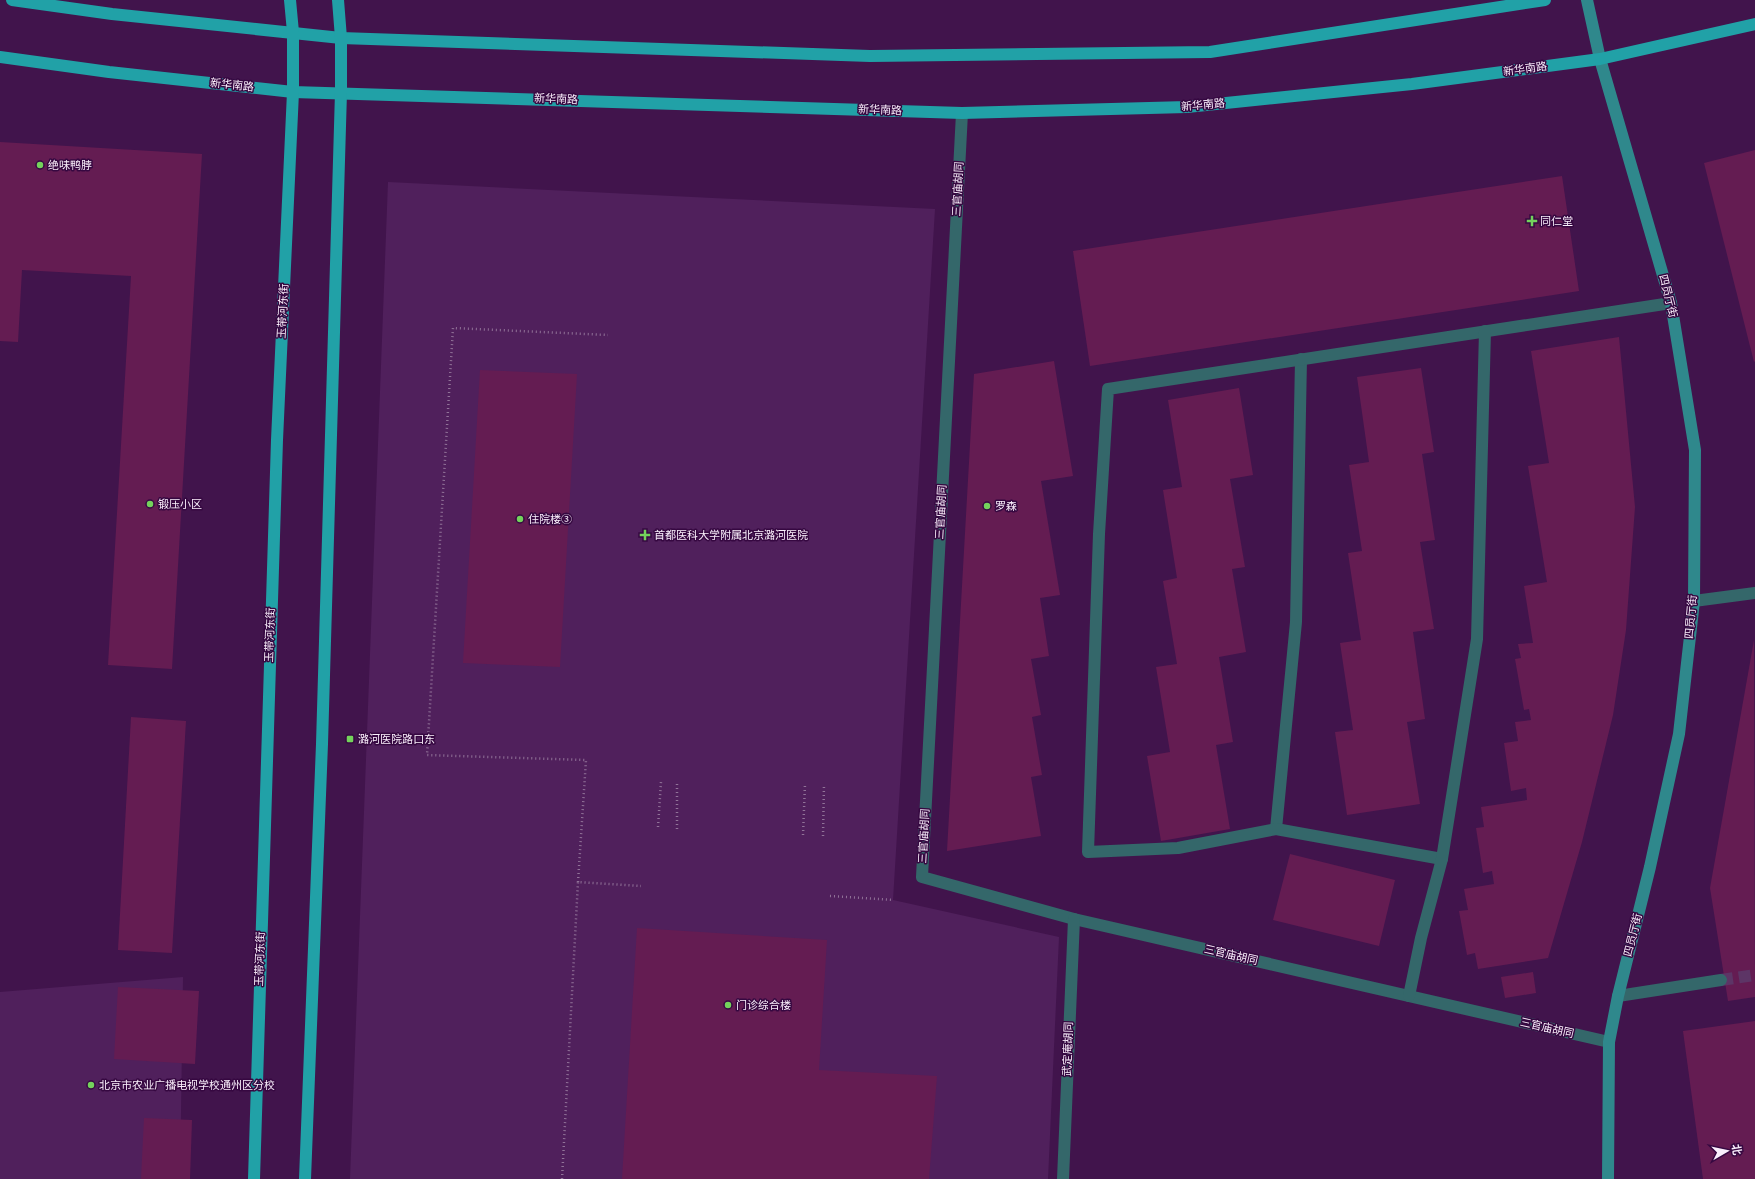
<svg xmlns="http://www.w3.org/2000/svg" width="1755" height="1179" viewBox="0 0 1755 1179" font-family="Figtree,'Noto Sans SC',sans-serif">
  <rect width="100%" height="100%" fill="#41144c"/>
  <!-- built -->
  <g fill="#50205c">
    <polygon points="388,182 935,209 893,900 1059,937 1048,1179 350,1179"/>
    <polygon points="183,977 180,1179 0,1179 0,992"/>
  </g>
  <!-- building -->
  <g fill="#641c52">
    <polygon points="0,142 202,154 172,669 108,665 131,276 22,270 18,342 0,341"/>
    <polygon points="1755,150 1755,361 1754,362 1704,163"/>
    <polygon points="1562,176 1579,291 1090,366 1073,251"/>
    <polygon points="1619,337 1635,507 1626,630 1613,715 1582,842 1548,958 1478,969 1475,953 1467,955 1459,911 1468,910 1464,889 1494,884 1492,871 1483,873 1476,828 1484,827 1481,807 1527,800 1526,788 1511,791 1504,743 1518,741 1515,722 1531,720 1529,709 1524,710 1515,659 1521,658 1518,644 1533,643 1524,586 1547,582 1528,466 1549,463 1531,351"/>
    <polygon points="1054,361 1073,476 1041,481 1060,595 1040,598 1049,656 1031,659 1041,715 1032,717 1042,775 1031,777 1041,836 947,851 974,374"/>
    <polygon points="1421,368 1434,452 1422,454 1435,540 1420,542 1434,629 1413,632 1425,719 1407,722 1420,804 1347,815 1335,732 1353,730 1340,643 1361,640 1348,553 1362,551 1349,465 1369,462 1357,377"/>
    <polygon points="480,370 577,374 560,667 463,663"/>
    <polygon points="1239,388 1253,475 1230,479 1245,567 1232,569 1246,652 1219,657 1233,742 1216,745 1230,829 1161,841 1147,756 1170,752 1156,667 1177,664 1163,581 1177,578 1163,490 1182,487 1168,400"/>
    <polygon points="1754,640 1755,997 1728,1001 1710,888"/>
    <polygon points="131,717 186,721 172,953 118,950"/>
    <polygon points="1290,854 1395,880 1379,946 1273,920"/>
    <polygon points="637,928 827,940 819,1070 937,1076 929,1179 622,1179"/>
    <polygon points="1533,972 1536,993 1505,998 1501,977"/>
    <polygon points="118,987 199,991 195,1064 114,1059"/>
    <polygon points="1755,1021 1755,1179 1703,1179 1683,1031"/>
    <polygon points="144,1118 192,1120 190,1179 141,1179"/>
  </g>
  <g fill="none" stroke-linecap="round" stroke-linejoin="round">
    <!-- street-tunnel -->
    <polyline stroke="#5d3566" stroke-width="12" stroke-dasharray="12 6" stroke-linecap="butt" points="1721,980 1755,975"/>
    <!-- path -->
    <g stroke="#917398" stroke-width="2.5" stroke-dasharray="1 3" stroke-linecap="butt">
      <polyline points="658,827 661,782"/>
      <polyline points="677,829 677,782"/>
      <polyline points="803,835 805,784"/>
      <polyline points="823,836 824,784"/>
      <polyline points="578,882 586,760 427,755 453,328 608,335"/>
      <polyline points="830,896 893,900"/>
      <polyline points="562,1179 578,882 641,886"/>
    </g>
    <!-- street -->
    <g stroke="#34676a" stroke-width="12">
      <polyline points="962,113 922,877 1074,919 1609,1042"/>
      <polyline points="1694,601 1755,593"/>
      <polyline points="1276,829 1296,622 1301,359"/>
      <polyline points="1442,859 1276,829 1178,848 1088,852 1099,534 1108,389 1671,303"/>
      <polyline points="1409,996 1421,938 1442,859 1477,639 1485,331"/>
      <polyline points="1618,996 1721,980"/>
      <polyline points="1063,1179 1074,919"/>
    </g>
    <!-- secondary -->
    <polyline stroke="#2f888c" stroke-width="12" points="1587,0 1600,59 1671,303 1695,450 1694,601 1679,734 1650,867 1618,996 1609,1042 1608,1179"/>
    <!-- primary -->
    <g stroke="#21a1a7" stroke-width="12">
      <polyline points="12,0 112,14 341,38 870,56 1210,52 1545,0"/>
      <polyline points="0,57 109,72 293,92 962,113 1187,107 1412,84 1600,59 1755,24"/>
      <polyline points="254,1179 277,440 293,92 293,32 290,0"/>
      <polyline points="305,1179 322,744 341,92 341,38 338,0"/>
    </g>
  </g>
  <!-- markers -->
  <g fill="#74d25c" stroke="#360841" stroke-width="1.5">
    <circle cx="40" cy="165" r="4"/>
    <path d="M1530 215h4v4h4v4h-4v4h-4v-4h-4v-4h4z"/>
    <circle cx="150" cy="504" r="4"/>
    <circle cx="987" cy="506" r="4"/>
    <circle cx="520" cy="519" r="4"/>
    <path d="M643 529h4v4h4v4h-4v4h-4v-4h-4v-4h4z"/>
    <rect x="346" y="735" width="8" height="8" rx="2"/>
    <circle cx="728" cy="1005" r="4"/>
    <circle cx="91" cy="1085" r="4"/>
  </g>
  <g text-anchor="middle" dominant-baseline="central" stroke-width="3" stroke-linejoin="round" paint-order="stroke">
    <!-- street labels -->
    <g font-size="11" fill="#faeffc" stroke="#360841">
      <text transform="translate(1525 69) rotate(-8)">新华南路</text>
      <text transform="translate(232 85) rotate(6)">新华南路</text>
      <text transform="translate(556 99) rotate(2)">新华南路</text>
      <text transform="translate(1203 105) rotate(-5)">新华南路</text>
      <text transform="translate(880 110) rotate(2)">新华南路</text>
      <text transform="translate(958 189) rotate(-87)">三官庙胡同</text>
      <text transform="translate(1668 296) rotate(76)">四员厅街</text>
      <text transform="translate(283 311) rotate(-87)">玉带河东街</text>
      <text transform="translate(941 512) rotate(-87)">三官庙胡同</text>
      <text transform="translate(1691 617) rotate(-85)">四员厅街</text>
      <text transform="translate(270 635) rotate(-88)">玉带河东街</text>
      <text transform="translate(924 836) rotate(-87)">三官庙胡同</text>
      <text transform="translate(1633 935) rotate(-76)">四员厅街</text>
      <text transform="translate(1231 955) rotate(13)">三官庙胡同</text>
      <text transform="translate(260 959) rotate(-88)">玉带河东街</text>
      <text transform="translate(1547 1028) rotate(13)">三官庙胡同</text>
      <text transform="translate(1068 1049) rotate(-88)">武定庵胡同</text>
    </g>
    <!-- poi labels -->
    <g font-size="11" fill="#faeffc" stroke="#360841" text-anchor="start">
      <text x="48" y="165">绝味鸭脖</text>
      <text x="1540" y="221">同仁堂</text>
      <text x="158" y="504">锻压小区</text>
      <text x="995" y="506">罗森</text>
      <text x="528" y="519">住院楼③</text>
      <text x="654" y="535">首都医科大学附属北京潞河医院</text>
      <text x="358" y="739">潞河医院路口东</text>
      <text x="736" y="1005">门诊综合楼</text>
      <text x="99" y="1085">北京市农业广播电视学校通州区分校</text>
    </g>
  </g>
  <!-- north arrow -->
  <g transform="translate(1727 1151) rotate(81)" stroke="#360841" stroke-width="3" paint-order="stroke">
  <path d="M0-3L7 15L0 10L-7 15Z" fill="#faeffc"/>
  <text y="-6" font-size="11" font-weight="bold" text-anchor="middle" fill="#faeffc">北</text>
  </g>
</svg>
